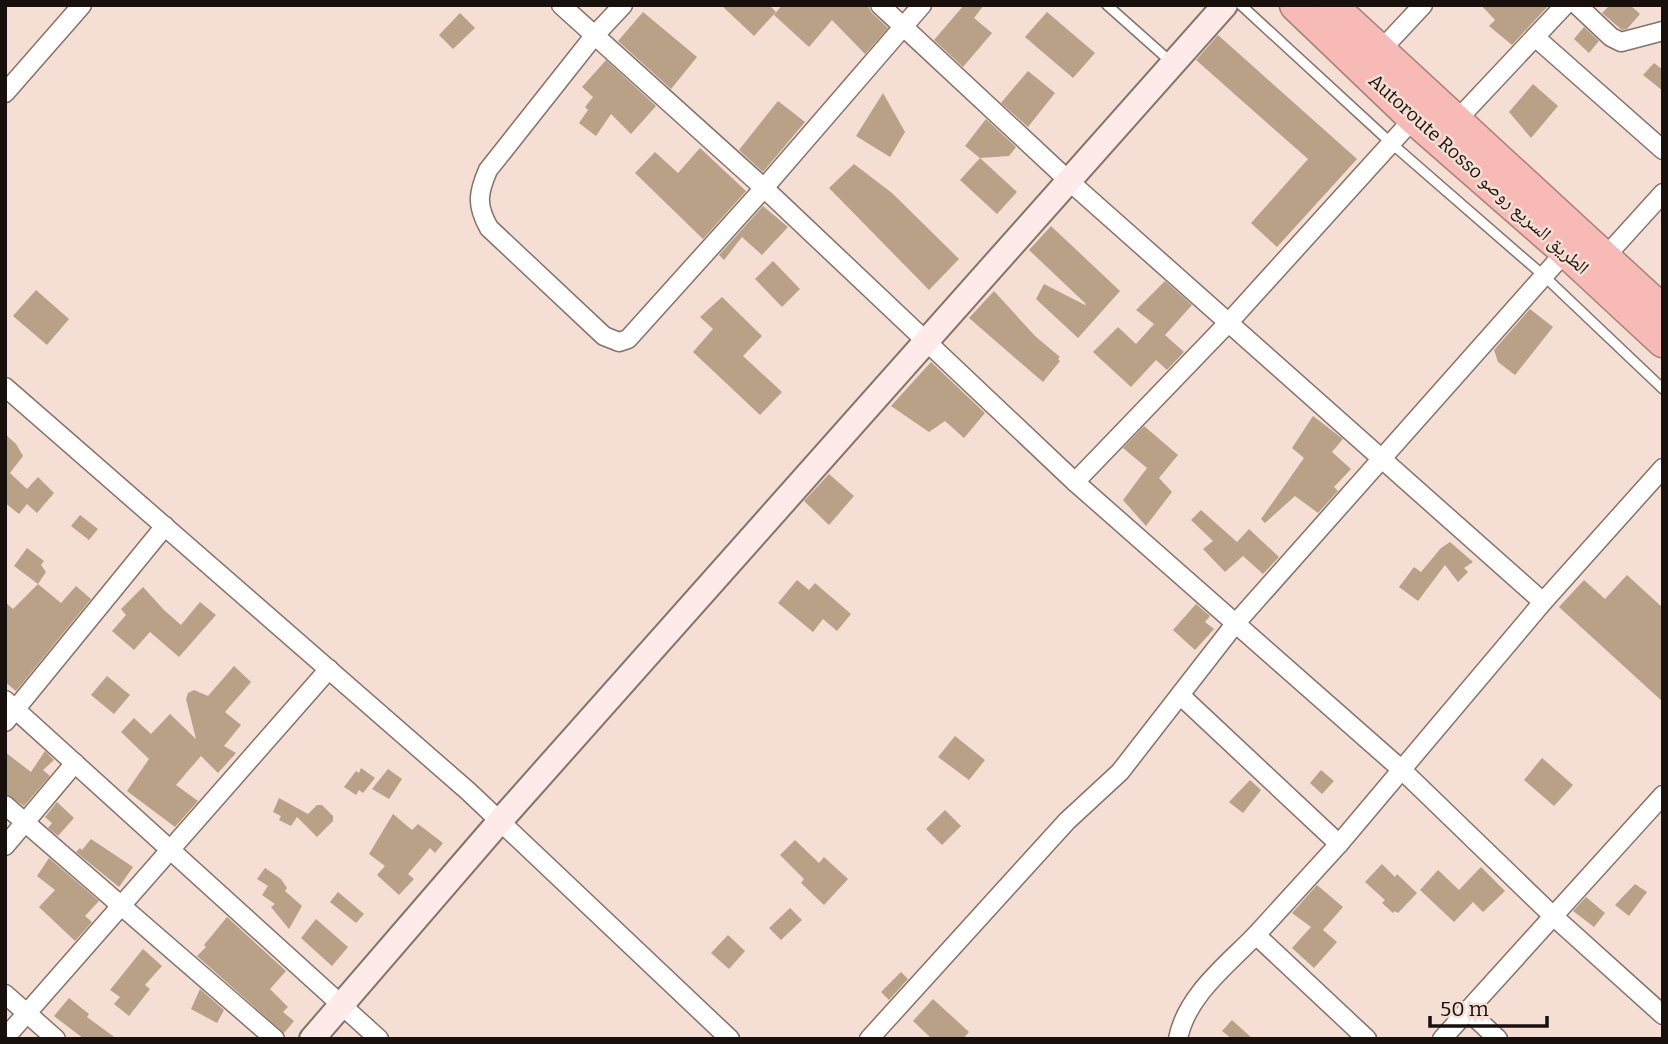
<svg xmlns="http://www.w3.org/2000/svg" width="1668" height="1044" viewBox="0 0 1668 1044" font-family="Bitter,'Noto Naskh Arabic',serif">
  <rect width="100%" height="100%" fill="#f5dfd4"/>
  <!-- building -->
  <g fill="#b8a186">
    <polygon points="721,5 769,5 776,12 754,36"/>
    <polygon points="782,5 867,5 872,13 888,28 865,54 832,20 809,47 774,15"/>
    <polygon points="964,5 984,5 974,18 992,33 963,67 934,40"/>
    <polygon points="1481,5 1549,5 1512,45 1489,26 1495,20"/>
    <polygon points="1610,5 1630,5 1640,14 1627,29 1622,30 1602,13"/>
    <polygon points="643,12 697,57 671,89 618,41"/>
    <polygon points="1047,12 1095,53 1073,78 1025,37"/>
    <polygon points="460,13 475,28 453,49 439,35"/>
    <polygon points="1584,27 1599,41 1589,53 1574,39"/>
    <polygon points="1218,35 1357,159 1277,247 1251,223 1308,159 1196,60"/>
    <polygon points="606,60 656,106 631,134 611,114 596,136 579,123 588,110 585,107 593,97 582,87"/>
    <polygon points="1654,63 1663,70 1663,91 1643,75"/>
    <polygon points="1028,71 1055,93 1028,127 1001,103"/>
    <polygon points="1533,84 1558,106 1531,138 1509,112"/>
    <polygon points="883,93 905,132 890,157 856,136"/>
    <polygon points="778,101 805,122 763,172 739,150"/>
    <polygon points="986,119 1016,147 1009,156 980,158 965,146"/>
    <polygon points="700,148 746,191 703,239 635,173 655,152 678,173"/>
    <polygon points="980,158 1017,192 997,214 960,180"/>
    <polygon points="854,164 892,193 959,259 929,290 829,188"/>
    <polygon points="763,206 788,227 762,255 742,237 724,260 719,255"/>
    <polygon points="1051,226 1120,291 1078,338 1036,299 1044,284 1085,305 1086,304 1029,250"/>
    <polygon points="773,261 800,289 782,307 755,279"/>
    <polygon points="1165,281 1192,305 1165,335 1184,352 1167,370 1156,360 1131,387 1093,352 1118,327 1136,344 1154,324 1136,310"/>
    <polygon points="36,290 69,319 47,345 13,316"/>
    <polygon points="994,291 1035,336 1060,357 1058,359 1060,361 1043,382 969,318"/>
    <polygon points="722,297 762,336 743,356 782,392 760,415 693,352 713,329 700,317"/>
    <polygon points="1530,309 1553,327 1515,375 1498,362 1494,350"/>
    <polygon points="931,362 985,413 964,438 945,421 929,432 891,406"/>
    <polygon points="1313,416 1343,439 1332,452 1351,469 1334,487 1338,491 1318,513 1295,496 1265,523 1261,519 1304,458 1292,448"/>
    <polygon points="1144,426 1178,455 1159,478 1172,492 1146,526 1123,500 1147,468 1123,448"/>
    <polygon points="5,434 16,444 23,456 10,473 27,489 38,477 54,493 37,513 27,504 19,514 5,503"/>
    <polygon points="829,474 854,496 829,525 804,501"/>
    <polygon points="1201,510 1237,542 1249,529 1279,557 1263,574 1243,556 1225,572 1203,549 1213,541 1191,520"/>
    <polygon points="80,515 98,529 89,540 71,526"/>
    <polygon points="1450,542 1473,562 1464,568 1468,572 1458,582 1445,565 1418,601 1399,587 1414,567 1421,572 1441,548"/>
    <polygon points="27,548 44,561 41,565 46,572 38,584 14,566"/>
    <polygon points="1627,575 1663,608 1663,702 1559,607 1584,580 1605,599"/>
    <polygon points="797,580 809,590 815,583 851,614 837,631 823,619 813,632 778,603"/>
    <polygon points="38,584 61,603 76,586 91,599 16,691 5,682 5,602 13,609"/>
    <polygon points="143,587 164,610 181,625 200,602 216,615 179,657 150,632 134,650 112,631 126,615 121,609"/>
    <polygon points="1196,604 1210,616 1205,622 1214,629 1195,650 1173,630"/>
    <polygon points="234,666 251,682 225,712 241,725 224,746 236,753 218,773 201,756 176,785 198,801 175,827 127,791 149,759 121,732 134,718 151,734 170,714 196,739 186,699 188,693 194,690 208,696"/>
    <polygon points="107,676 130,695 114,714 91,695"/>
    <polygon points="955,736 985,760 969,780 938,757"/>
    <polygon points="45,751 54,760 43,770 50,776 24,806 5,793 5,752 31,772"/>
    <polygon points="1542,758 1573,785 1554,806 1524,780"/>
    <polygon points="361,768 375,778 363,793 359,790 356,795 344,787 356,771 359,773"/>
    <polygon points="388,769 402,779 389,799 372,789"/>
    <polygon points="1321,770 1334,781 1322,794 1310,783"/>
    <polygon points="1250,780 1261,790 1243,813 1229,802"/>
    <polygon points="279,798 308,814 317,805 322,805 333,816 333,821 317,837 297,817 291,826 279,820 281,816 273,812"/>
    <polygon points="57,802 74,818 58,836 48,828 52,823 45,817"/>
    <polygon points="945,810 961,826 942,845 926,829"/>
    <polygon points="393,814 412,830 418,824 443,843 435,853 430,848 408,874 414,879 399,895 377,875 385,866 369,854"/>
    <polygon points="91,839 133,867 119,887 76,852 80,848 82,850"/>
    <polygon points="795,840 819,863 824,857 848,879 824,905 801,883 804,879 780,855"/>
    <polygon points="49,858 99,901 85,916 92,922 75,941 39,907 55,890 37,876"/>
    <polygon points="1382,864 1395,877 1397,874 1417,893 1398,913 1395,911 1393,913 1382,903 1385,900 1365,882"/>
    <polygon points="1481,867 1505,891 1483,912 1473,902 1454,922 1420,890 1438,870 1459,890"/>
    <polygon points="265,868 281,879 287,888 285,891 302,906 289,929 271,907 275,904 262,895 268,886 257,879"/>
    <polygon points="1635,884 1647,892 1629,916 1615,905"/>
    <polygon points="1317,885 1343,907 1323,930 1337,942 1314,968 1292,948 1311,927 1292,913"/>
    <polygon points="338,892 364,914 356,923 330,902"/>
    <polygon points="1586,897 1605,913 1594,927 1573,911"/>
    <polygon points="790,908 802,920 781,940 769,928"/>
    <polygon points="227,917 286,971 270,989 288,1007 283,1012 294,1021 284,1033 197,956 206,947 204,945"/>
    <polygon points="316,919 348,947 332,966 301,938"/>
    <polygon points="728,935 745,951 729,969 711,953"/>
    <polygon points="143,949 162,966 145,985 150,989 129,1016 114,1004 120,997 110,990"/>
    <polygon points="901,972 908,979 889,1000 881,992"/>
    <polygon points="200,989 224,1010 217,1023 191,1009"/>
    <polygon points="69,998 89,1014 87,1017 117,1039 84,1039 54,1016"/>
    <polygon points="933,999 969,1032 963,1039 932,1039 913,1021"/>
    <polygon points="1232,1020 1253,1039 1232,1039 1222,1031"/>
  </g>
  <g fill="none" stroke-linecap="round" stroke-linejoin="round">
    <defs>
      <g id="lane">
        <polyline points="1107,5 1171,62"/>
        <polyline points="1241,5 1391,143 1544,276 1663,389"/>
      </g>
      <g id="street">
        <polyline points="561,5 764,188 1075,482 1402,770 1552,915 1663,1015"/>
        <path d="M623,5L594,36L488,170C478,193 476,205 489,228L604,336L619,342L628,339L764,188L922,5"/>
        <polyline points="880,5 1069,181 1543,602"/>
        <polyline points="1577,5 1611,37 1621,42 1663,31"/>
        <polyline points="1535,37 1663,150"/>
        <polyline points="1380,51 1423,5"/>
        <polyline points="5,93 82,5"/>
        <polyline points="1456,121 1565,5"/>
        <polyline points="1605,257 1663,193"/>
        <polyline points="5,387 468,791 730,1039"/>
        <polyline points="1075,482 1230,321 1414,118"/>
        <polyline points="1180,695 1339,844"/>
        <polyline points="5,700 379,1039"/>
        <polyline points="5,722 165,526"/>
        <polyline points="5,805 275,1039"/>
        <polyline points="5,846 75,763"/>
        <polyline points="5,994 56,1039"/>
        <polyline points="1467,1010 1498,1039"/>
        <polyline points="5,1038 329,669"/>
        <polyline points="869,1039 1067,821 1120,772 1235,624 1566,251"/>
        <path d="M1178,1039C1186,996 1227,965 1256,935"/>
        <polyline points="1367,1039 1256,935 1339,844 1543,602 1663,468"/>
        <polyline points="1442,1039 1663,795"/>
      </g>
      <polyline id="secondary" points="312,1039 500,821 1225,5"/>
      <g id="highway">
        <polyline points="1296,5 1414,118 1566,251 1663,341"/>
        <polyline points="1330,5 1663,312"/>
      </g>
    </defs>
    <!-- lane casing -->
    <use href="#lane" stroke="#867268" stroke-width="12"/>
    <!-- street casing -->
    <use href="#street" stroke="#867268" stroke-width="21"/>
    <!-- secondary casing -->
    <use href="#secondary" stroke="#867268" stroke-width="28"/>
    <!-- highway casing -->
    <use href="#highway" stroke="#a97e7a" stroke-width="35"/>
    <!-- lane -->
    <use href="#lane" stroke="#fff" stroke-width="9"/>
    <!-- street -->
    <use href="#street" stroke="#fff" stroke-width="18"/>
    <!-- secondary -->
    <use href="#secondary" stroke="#fdeae9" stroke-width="24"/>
    <!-- highway -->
    <use href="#highway" stroke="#f7bab6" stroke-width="32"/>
  </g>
  <g text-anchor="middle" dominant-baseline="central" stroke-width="5" stroke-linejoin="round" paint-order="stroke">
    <!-- street labels -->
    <g font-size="19" fill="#17100c" stroke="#f5dfd4">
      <text transform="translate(1479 174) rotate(42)">Autoroute Rosso الطريق السريع روصو</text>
    </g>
  </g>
  <!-- border -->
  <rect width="1668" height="1044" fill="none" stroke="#17100c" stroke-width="14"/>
  <!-- scale -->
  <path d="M1430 1016v10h117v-10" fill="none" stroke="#17100c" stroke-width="3.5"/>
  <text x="1440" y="1016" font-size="21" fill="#17100c" stroke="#f5dfd4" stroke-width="5" paint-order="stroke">50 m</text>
</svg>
